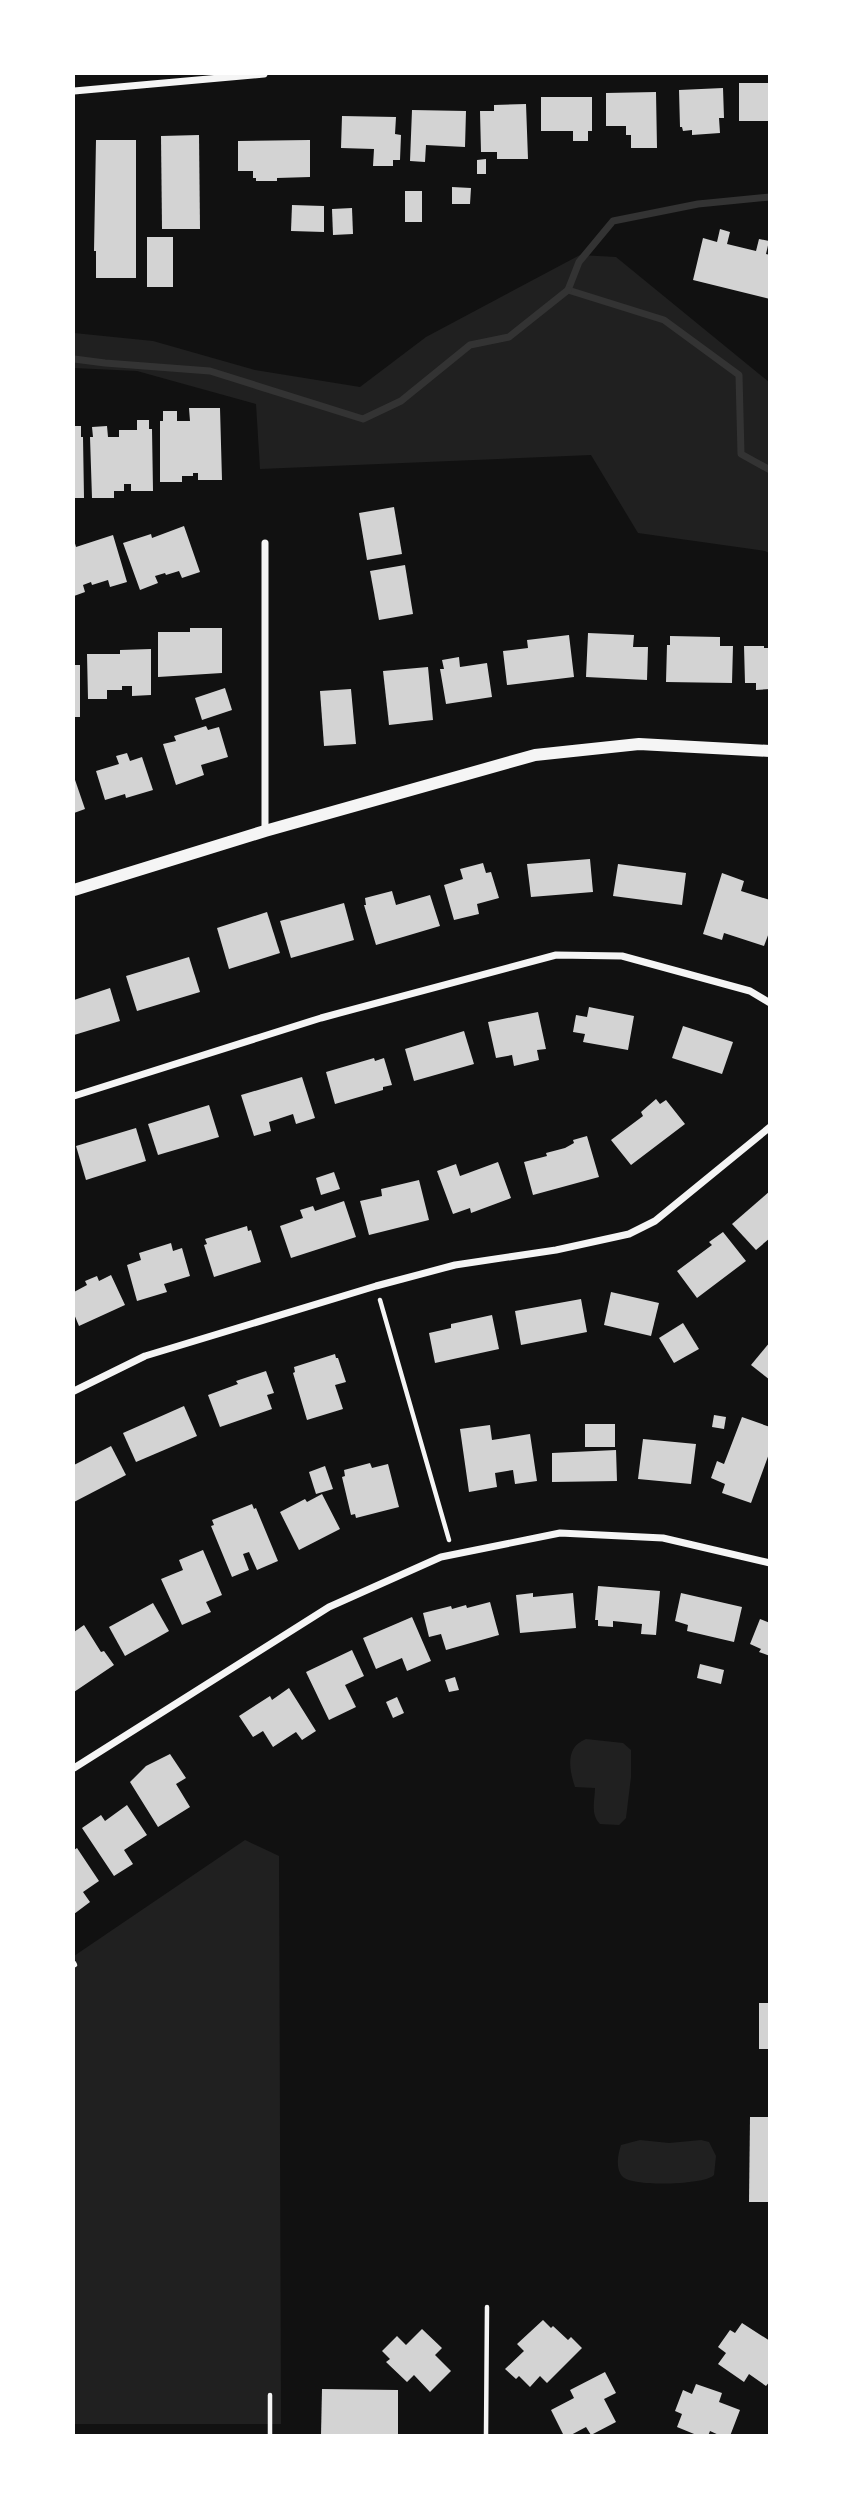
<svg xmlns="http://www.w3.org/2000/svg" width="843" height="2509" viewBox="0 0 843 2509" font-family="'Varela Round',sans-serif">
  <rect width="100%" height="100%" fill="#111"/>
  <!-- green -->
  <g fill="#202020">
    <polygon points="580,255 616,257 769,382 769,553 765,551 638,533 591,455 260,469 256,404 137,371 74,368 74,333 153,341 255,370 360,387 426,337"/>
    <path d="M586,1739L623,1743L631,1750V1777L626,1818L619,1825L600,1824C590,1814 595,1800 595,1788L575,1787C569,1769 565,1747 586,1739Z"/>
    <polygon points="245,1840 279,1856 281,2424 74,2424 74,1956"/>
    <path d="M640,2140L669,2143L701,2140L709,2142L716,2156L714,2175C705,2185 633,2187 623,2177C615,2169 618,2154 621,2145Z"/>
  </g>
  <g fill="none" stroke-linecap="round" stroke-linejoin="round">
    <!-- stream -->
    <g stroke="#333" stroke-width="7">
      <polyline points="568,290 664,320 739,375 741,454 770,470"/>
      <polyline points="568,290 579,262 613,221 698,204 770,197"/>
      <polyline points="74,359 105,363 210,371 363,419 401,401 470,345 509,337 568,290"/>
    </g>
  </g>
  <!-- building -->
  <g fill="#d3d3d3">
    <rect x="739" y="83" width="31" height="38"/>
    <polygon points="723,88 724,118 719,118 720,133 692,135 692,130 683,131 682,127 680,127 679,90"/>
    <polygon points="656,92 657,148 631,148 631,135 626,135 626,126 606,126 606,93"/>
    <polygon points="541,97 592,97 592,131 588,131 588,141 573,141 573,131 541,131"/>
    <polygon points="526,104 528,159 497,159 497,152 481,152 480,111 494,111 494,105"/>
    <polygon points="412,110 466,111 465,147 426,145 425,162 410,161"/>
    <polygon points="342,116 396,117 395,134 401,135 400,160 393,160 393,166 373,166 374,149 341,148"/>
    <polygon points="199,135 200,229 162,229 161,136"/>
    <polygon points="96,140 136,140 136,278 96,278 96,251 94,251"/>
    <polygon points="310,140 310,177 277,178 277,181 256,181 256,178 253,178 253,171 238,171 238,141"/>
    <polygon points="486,159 486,174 477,174 477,160"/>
    <polygon points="452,187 471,188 470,204 452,204"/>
    <rect x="405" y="191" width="17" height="31"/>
    <polygon points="292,205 324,206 324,232 291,231"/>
    <polygon points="352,208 353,234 333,235 332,209"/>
    <polygon points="720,229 730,232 727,244 756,251 759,239 769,241 766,254 770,255 770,299 693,280 703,238 717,242"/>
    <rect x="147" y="237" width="26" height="50"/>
    <polygon points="189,408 220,408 222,480 198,480 198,473 193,473 193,476 182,476 182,482 160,482 160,421 163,421 163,411 177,411 177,421 190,421"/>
    <polygon points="137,420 149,420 149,429 152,429 153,491 131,491 131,484 124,484 124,491 114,491 114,498 92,498 90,437 93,437 92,427 107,426 108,437 119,437 119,430 137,430"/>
    <polygon points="74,426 81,426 81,437 83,437 84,498 74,498"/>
    <polygon points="394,507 402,554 367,560 359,513"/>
    <polygon points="184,526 200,572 182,578 179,571 166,575 165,573 155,576 158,583 140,590 123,543 151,534 152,538"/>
    <polygon points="113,535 127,582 110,587 108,580 92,585 91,582 83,585 85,592 74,596 74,540 76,547"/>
    <polygon points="405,565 413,614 379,620 370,571"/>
    <polygon points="190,628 222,628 222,673 158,677 158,632 190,632"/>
    <polygon points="588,633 634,635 633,647 648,647 647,680 586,677"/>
    <polygon points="569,635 574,677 507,685 503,651 528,648 527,640"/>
    <polygon points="670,636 720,637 720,646 733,646 732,683 666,682 667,645 670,645"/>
    <polygon points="744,646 764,646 764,648 770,648 770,689 756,690 756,683 745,683"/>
    <polygon points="151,649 151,695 132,696 132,686 122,686 122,690 107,690 107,699 88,699 87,654 120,654 120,650"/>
    <polygon points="459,657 460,667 487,663 492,697 446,704 440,669 444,669 442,660"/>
    <rect x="74" y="665" width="6" height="52"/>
    <polygon points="428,667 433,720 389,725 383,671"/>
    <polygon points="225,688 232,710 202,720 195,698"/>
    <polygon points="351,689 356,744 324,746 320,691"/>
    <polygon points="206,726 208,730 219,727 228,757 201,765 204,775 176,785 163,744 176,741 174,736"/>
    <polygon points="127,753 130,761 142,757 153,790 126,798 125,794 105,800 96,771 119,764 116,756"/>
    <polygon points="74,777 85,809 74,813"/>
    <polygon points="590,859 593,892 531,897 527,864"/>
    <polygon points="483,863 486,873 491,872 499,898 477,904 479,914 454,920 444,885 463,879 460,869"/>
    <polygon points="618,864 686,873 682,905 613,896"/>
    <polygon points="722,873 744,881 741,891 770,900 770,930 764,946 724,933 722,940 703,934"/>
    <polygon points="392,891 396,905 430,895 440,926 376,945 364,905 366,905 365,898"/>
    <polygon points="344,903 354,940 291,958 280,921"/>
    <polygon points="267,912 280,953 229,969 217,928"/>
    <polygon points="189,957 200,992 137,1011 126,976"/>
    <polygon points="110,988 120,1021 74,1035 74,1000"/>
    <polygon points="589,1007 634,1016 628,1050 583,1042 585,1034 573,1032 576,1015 587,1017"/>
    <polygon points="538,1012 546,1049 537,1050 539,1060 514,1066 512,1055 496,1058 488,1022"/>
    <polygon points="683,1026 733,1042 722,1074 672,1058"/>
    <polygon points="464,1031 474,1064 414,1081 405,1049"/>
    <polygon points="374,1058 375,1061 384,1058 392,1085 383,1087 383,1090 335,1104 326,1072"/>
    <polygon points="302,1077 315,1118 296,1124 293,1114 269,1122 271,1131 254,1136 241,1095"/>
    <polygon points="656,1099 660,1104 666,1100 685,1124 631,1165 611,1140 643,1116 641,1112"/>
    <polygon points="209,1105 219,1137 158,1155 148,1124"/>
    <polygon points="136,1128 146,1161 86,1180 76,1146"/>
    <polygon points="587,1136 599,1177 533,1195 524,1162 547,1156 546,1153 565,1148 574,1143 573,1140"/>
    <polygon points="498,1162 511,1198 471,1213 470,1208 453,1214 437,1171 456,1164 460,1176"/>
    <polygon points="334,1172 340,1189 321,1195 316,1178"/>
    <polygon points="419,1180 429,1220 369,1235 360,1201 382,1196 381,1189"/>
    <polygon points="770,1191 770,1238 756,1250 732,1224"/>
    <polygon points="344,1201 356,1237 291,1258 280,1226 303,1218 300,1210 313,1206 315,1211"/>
    <polygon points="247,1226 248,1231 251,1230 261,1262 214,1277 204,1245 207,1244 205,1239"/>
    <polygon points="723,1232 746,1261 697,1298 677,1271 712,1245 709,1242"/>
    <polygon points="171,1243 173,1251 182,1248 190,1276 164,1284 167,1292 137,1301 127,1265 141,1260 139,1253"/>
    <polygon points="111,1275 125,1305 79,1326 74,1314 74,1292 87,1285 85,1281 97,1276 99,1281"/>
    <polygon points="611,1292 659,1303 651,1336 604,1325"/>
    <polygon points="581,1299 587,1332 521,1345 515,1311"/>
    <polygon points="492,1315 499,1349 435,1363 429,1333 451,1328 451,1324"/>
    <polygon points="683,1323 699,1349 674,1363 659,1338"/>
    <polygon points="770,1342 770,1380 751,1365"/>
    <polygon points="335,1354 336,1358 338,1358 346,1382 335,1385 343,1409 307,1420 293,1373 295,1372 294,1367"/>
    <polygon points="266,1371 274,1393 267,1395 272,1409 220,1427 208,1395 238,1384 236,1381"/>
    <polygon points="184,1406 197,1436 136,1462 123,1433"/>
    <polygon points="714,1415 726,1417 724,1429 712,1427"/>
    <polygon points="742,1417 770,1427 770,1451 751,1503 722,1493 725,1484 711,1478 717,1461 724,1464"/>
    <rect x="585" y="1424" width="30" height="23"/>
    <polygon points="490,1425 492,1440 530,1434 537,1481 515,1484 513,1470 495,1473 497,1487 469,1492 460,1429"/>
    <polygon points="643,1439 696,1444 691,1484 638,1479"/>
    <polygon points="111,1446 126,1475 74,1502 74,1465"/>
    <polygon points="616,1450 617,1481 552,1482 552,1453"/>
    <polygon points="370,1463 372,1468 388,1464 399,1507 356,1518 355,1514 351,1515 342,1477 345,1476 344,1470"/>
    <polygon points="325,1466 333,1489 316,1494 309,1472"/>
    <polygon points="322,1494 340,1529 299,1550 280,1512 305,1499 307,1502"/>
    <polygon points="252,1504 254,1509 256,1508 278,1561 257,1570 249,1552 243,1554 249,1570 232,1577 211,1526 214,1525 212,1520"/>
    <polygon points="203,1550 222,1595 206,1602 211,1612 182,1625 161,1579 183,1570 179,1560"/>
    <polygon points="598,1586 660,1591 656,1635 641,1634 642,1624 613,1621 613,1627 598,1626 598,1620 595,1620"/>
    <polygon points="533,1593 533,1597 573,1593 576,1628 520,1633 516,1595"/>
    <polygon points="681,1593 742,1607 734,1642 687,1631 688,1625 675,1621"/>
    <polygon points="490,1602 499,1635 446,1650 441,1634 429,1637 423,1613 451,1606 452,1609 466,1605 467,1608"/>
    <polygon points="153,1603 169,1631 125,1656 109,1627"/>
    <polygon points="412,1617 431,1661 407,1671 402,1658 376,1669 363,1638"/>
    <polygon points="760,1619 770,1623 770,1656 759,1652 761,1649 750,1644"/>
    <polygon points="84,1625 101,1652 104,1651 114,1665 74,1692 74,1632"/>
    <polygon points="352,1650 364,1676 345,1685 356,1707 329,1720 306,1672"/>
    <polygon points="700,1664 724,1670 721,1684 697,1678"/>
    <polygon points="455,1677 459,1690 449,1692 445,1680"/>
    <polygon points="289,1688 316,1731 302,1740 296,1732 273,1747 263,1731 253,1737 239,1716 270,1696 272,1700"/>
    <polygon points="397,1697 404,1713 393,1718 386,1702"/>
    <polygon points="170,1754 186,1778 176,1784 190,1807 158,1827 130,1782 146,1766"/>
    <polygon points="127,1805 147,1835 124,1850 133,1864 114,1876 82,1828 101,1815 105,1821"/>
    <polygon points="77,1848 99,1881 83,1892 90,1902 74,1914 74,1850"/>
    <rect x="759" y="2003" width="11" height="46"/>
    <polygon points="750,2117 770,2117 770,2202 749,2202"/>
    <polygon points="543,2320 551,2328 553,2326 568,2340 571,2337 582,2348 547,2383 540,2376 530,2387 519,2376 516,2379 505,2369 524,2351 517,2344"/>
    <polygon points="742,2323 770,2341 770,2381 766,2386 749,2374 744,2382 718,2364 726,2353 718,2347 730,2330 735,2333"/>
    <polygon points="422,2329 442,2348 435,2355 451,2371 430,2392 414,2375 407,2382 386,2362 390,2359 382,2351 397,2336 406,2345"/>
    <polygon points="605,2372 616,2393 604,2399 616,2422 591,2435 586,2427 569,2436 564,2436 551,2410 574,2398 570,2390"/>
    <polygon points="696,2384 722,2393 719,2402 740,2410 730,2436 721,2436 710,2431 708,2436 699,2436 677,2427 682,2414 675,2411 683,2390 692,2394"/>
    <polygon points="322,2389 398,2390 398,2436 321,2435"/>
  </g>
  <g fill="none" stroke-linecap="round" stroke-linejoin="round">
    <!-- path -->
    <g stroke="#f5f5f5" stroke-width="4.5">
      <polyline points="380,1300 449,1540"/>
      <polyline points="74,1963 75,1965"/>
      <polyline points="270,2436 270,2395"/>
      <polyline points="486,2436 487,2307"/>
    </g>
    <!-- minor -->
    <g stroke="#f5f5f5" stroke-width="7">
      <polyline points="74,91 264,74"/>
      <polyline points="265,831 265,543"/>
      <polyline points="74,1096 321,1018 556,955 622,956 750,991 770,1003"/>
      <polyline points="74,1391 145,1356 376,1286 455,1265 556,1250 629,1234 655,1221 770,1127"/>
      <polyline points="74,1768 329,1607 441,1557 560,1533 663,1538 770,1563"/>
    </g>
    <!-- tertiary -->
    <polyline stroke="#f5f5f5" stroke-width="12" points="74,890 265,831 535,755 639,744 770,751"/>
  </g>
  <!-- border -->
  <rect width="843" height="2509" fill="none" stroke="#ffffff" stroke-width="150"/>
</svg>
